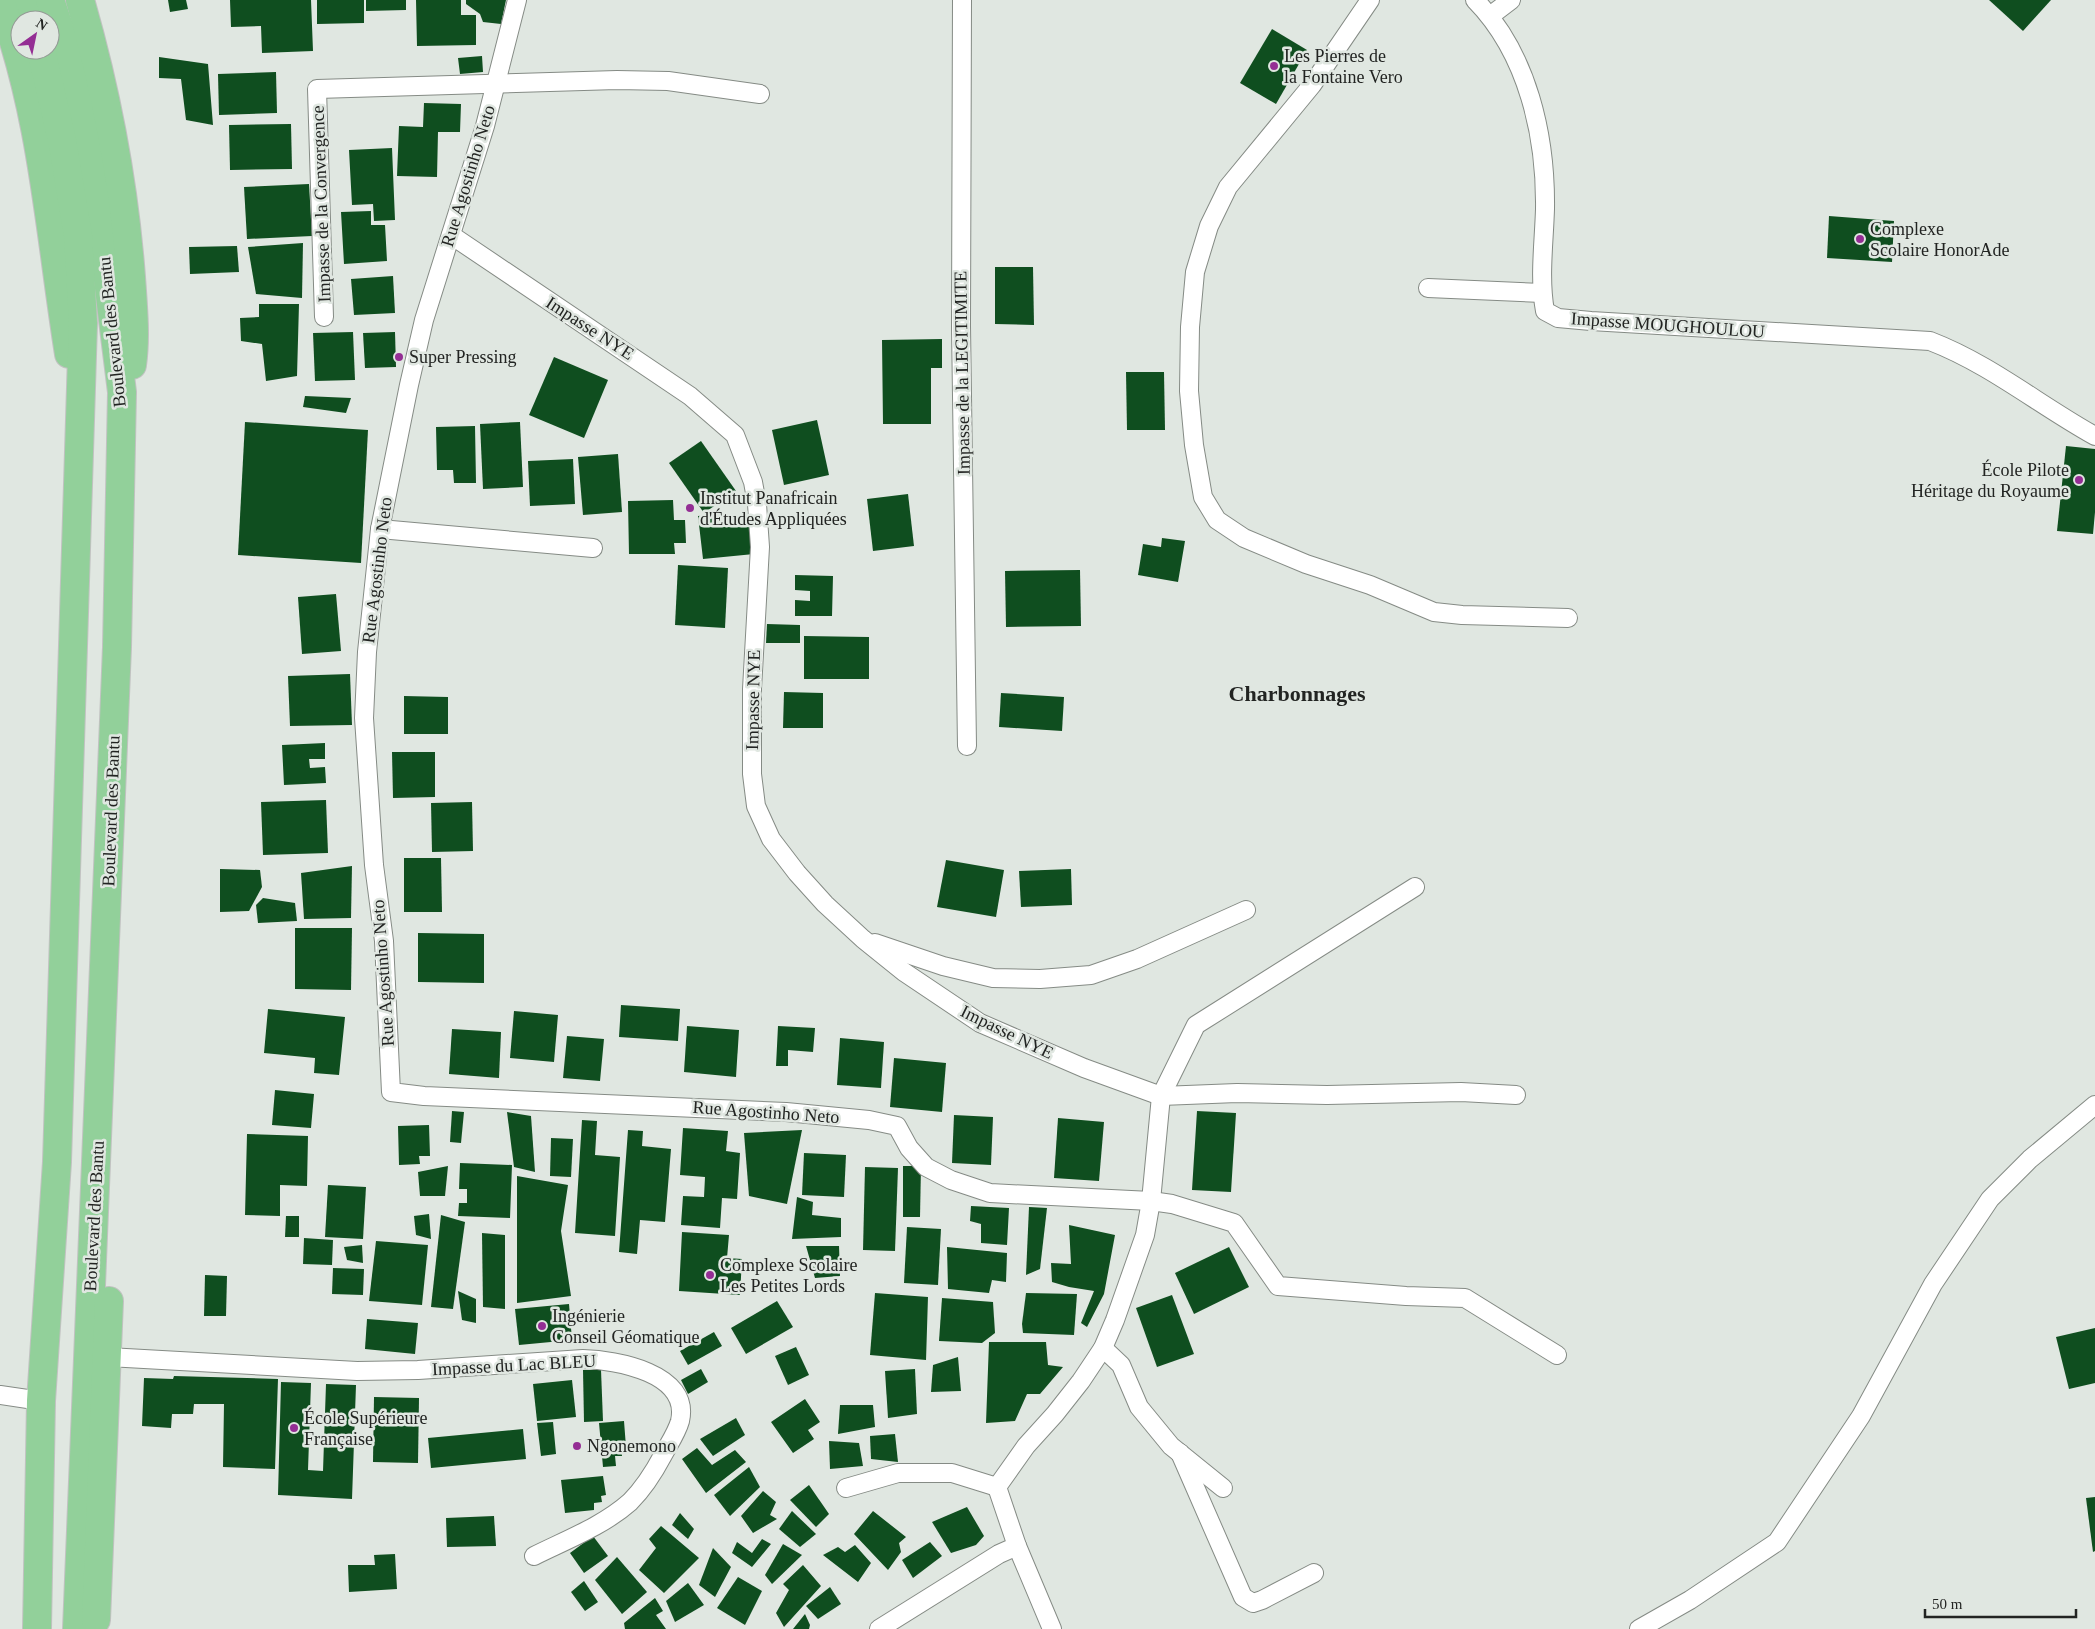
<svg xmlns="http://www.w3.org/2000/svg" width="2095" height="1629" viewBox="0 0 2095 1629" font-family="'Times New Roman',serif">
  <rect width="100%" height="100%" fill="#e0e7e1"/>
  <!-- building -->
  <g fill="#0f4e1f">
    <polygon points="168,0 186,0 188,9 170,12"/>
    <polygon points="230,0 311,0 313,51 262,53 261,26 231,27"/>
    <polygon points="317,0 364,0 364,23 317,24"/>
    <polygon points="366,0 406,0 406,10 366,11"/>
    <polygon points="416,0 461,0 461,15 476,15 476,45 417,46"/>
    <polygon points="466,0 506,0 501,24 483,22 480,14 466,4"/>
    <polygon points="1989,0 2051,0 2023,31"/>
    <polygon points="1272,29 1307,50 1276,104 1240,83"/>
    <polygon points="482,56 483,72 460,74 458,58"/>
    <polygon points="159,57 208,64 213,125 186,120 181,79 159,78"/>
    <polygon points="276,72 277,113 219,115 218,74"/>
    <polygon points="424,103 461,104 460,132 438,132 437,177 397,176 399,126 423,127"/>
    <polygon points="291,124 292,169 230,170 229,125"/>
    <polygon points="392,148 395,220 374,221 373,204 352,205 349,150"/>
    <polygon points="309,184 312,236 247,239 244,187"/>
    <polygon points="371,211 371,225 385,225 387,261 344,264 341,212"/>
    <polygon points="1829,216 1894,221 1892,262 1827,258"/>
    <polygon points="303,243 302,298 256,294 248,247"/>
    <polygon points="237,246 239,272 190,274 189,247"/>
    <polygon points="995,267 1033,267 1034,325 995,324"/>
    <polygon points="393,276 395,313 354,315 351,279"/>
    <polygon points="259,304 299,304 297,376 266,381 262,344 241,341 240,318 259,317"/>
    <polygon points="353,332 355,380 315,381 313,333"/>
    <polygon points="395,332 396,367 365,368 363,333"/>
    <polygon points="942,339 942,368 931,368 931,424 883,424 882,340"/>
    <polygon points="554,357 608,380 584,438 529,415"/>
    <polygon points="1126,372 1164,372 1165,430 1127,430"/>
    <polygon points="305,396 351,398 346,413 303,407"/>
    <polygon points="817,420 829,475 784,485 772,430"/>
    <polygon points="245,422 368,430 361,563 238,555"/>
    <polygon points="520,422 523,487 483,489 480,424"/>
    <polygon points="475,426 476,483 454,483 453,470 437,470 436,427"/>
    <polygon points="701,441 736,491 704,513 669,463"/>
    <polygon points="2066,446 2095,449 2095,512 2093,534 2057,531"/>
    <polygon points="618,454 622,512 583,515 578,457"/>
    <polygon points="573,459 575,504 530,506 528,461"/>
    <polygon points="908,494 914,546 873,551 867,499"/>
    <polygon points="673,500 674,520 685,520 686,543 674,543 675,554 629,554 628,501"/>
    <polygon points="718,514 719,522 750,519 754,554 703,559 698,516"/>
    <polygon points="1162,538 1185,541 1178,582 1138,575 1143,544 1161,547"/>
    <polygon points="678,565 728,568 725,628 675,625"/>
    <polygon points="1080,570 1081,626 1006,627 1005,571"/>
    <polygon points="795,575 833,576 832,616 795,616 795,600 810,601 810,591 795,590"/>
    <polygon points="336,594 341,651 302,654 298,597"/>
    <polygon points="767,624 800,625 800,643 766,643"/>
    <polygon points="804,636 869,637 869,679 804,679"/>
    <polygon points="350,674 352,725 290,726 288,676"/>
    <polygon points="784,692 823,693 823,728 783,728"/>
    <polygon points="1001,693 1064,697 1062,731 999,727"/>
    <polygon points="404,696 448,697 448,734 404,734"/>
    <polygon points="325,743 325,759 309,759 310,768 325,767 326,783 284,785 282,745"/>
    <polygon points="392,752 435,752 435,797 393,798"/>
    <polygon points="326,800 328,853 263,855 261,802"/>
    <polygon points="472,802 473,851 432,852 431,803"/>
    <polygon points="404,858 441,858 442,912 404,912"/>
    <polygon points="946,860 1004,870 996,917 937,907"/>
    <polygon points="352,866 351,918 304,919 301,873"/>
    <polygon points="220,869 260,870 262,887 249,911 220,912"/>
    <polygon points="1071,869 1072,905 1021,907 1019,871"/>
    <polygon points="263,898 295,903 297,921 258,923 256,905"/>
    <polygon points="295,928 352,928 351,990 295,989"/>
    <polygon points="418,933 484,934 484,983 418,982"/>
    <polygon points="621,1005 680,1009 678,1041 619,1037"/>
    <polygon points="268,1009 345,1017 339,1075 314,1073 315,1058 264,1053"/>
    <polygon points="514,1011 558,1015 554,1062 510,1058"/>
    <polygon points="687,1026 739,1030 736,1077 684,1072"/>
    <polygon points="778,1026 815,1028 813,1052 788,1050 788,1066 776,1066"/>
    <polygon points="452,1029 501,1032 499,1078 449,1074"/>
    <polygon points="567,1036 604,1039 600,1081 563,1078"/>
    <polygon points="840,1038 884,1042 881,1088 837,1085"/>
    <polygon points="894,1058 946,1063 942,1112 890,1107"/>
    <polygon points="275,1090 314,1094 311,1128 272,1125"/>
    <polygon points="452,1111 464,1112 461,1143 450,1142"/>
    <polygon points="1197,1111 1236,1113 1231,1192 1192,1190"/>
    <polygon points="507,1112 531,1116 535,1172 514,1167"/>
    <polygon points="954,1115 993,1117 991,1165 952,1163"/>
    <polygon points="1058,1118 1104,1122 1099,1181 1054,1178"/>
    <polygon points="582,1120 597,1121 595,1155 620,1157 615,1236 575,1233"/>
    <polygon points="429,1125 430,1156 419,1156 420,1164 399,1165 398,1126"/>
    <polygon points="683,1128 728,1131 726,1151 740,1153 737,1199 722,1198 720,1228 681,1225 683,1196 704,1197 705,1177 680,1175"/>
    <polygon points="628,1130 643,1131 642,1146 671,1149 665,1222 640,1220 637,1254 619,1252"/>
    <polygon points="802,1130 787,1204 749,1196 744,1133"/>
    <polygon points="247,1134 308,1136 307,1186 280,1185 280,1216 245,1215"/>
    <polygon points="551,1138 573,1139 571,1177 550,1176"/>
    <polygon points="804,1153 846,1155 844,1197 802,1195"/>
    <polygon points="460,1163 512,1165 510,1218 458,1216 459,1203 467,1203 467,1189 459,1189"/>
    <polygon points="448,1166 445,1196 420,1196 418,1172"/>
    <polygon points="903,1166 921,1166 920,1217 903,1217"/>
    <polygon points="865,1167 898,1168 895,1251 863,1250"/>
    <polygon points="517,1176 568,1185 561,1231 571,1296 517,1303"/>
    <polygon points="328,1185 366,1187 363,1239 325,1237"/>
    <polygon points="797,1197 813,1202 812,1215 841,1218 841,1237 792,1239"/>
    <polygon points="971,1206 1009,1208 1007,1245 981,1243 981,1224 970,1221"/>
    <polygon points="1029,1207 1047,1208 1040,1269 1026,1275"/>
    <polygon points="429,1214 431,1239 416,1235 414,1216"/>
    <polygon points="441,1215 465,1222 453,1309 431,1307"/>
    <polygon points="286,1216 299,1216 299,1237 285,1237"/>
    <polygon points="1069,1225 1115,1235 1104,1294 1087,1327 1081,1323 1094,1291 1069,1287 1052,1282 1051,1263 1071,1264"/>
    <polygon points="907,1227 941,1229 938,1285 904,1283"/>
    <polygon points="682,1232 729,1235 727,1258 742,1259 740,1295 679,1291"/>
    <polygon points="482,1233 505,1235 505,1309 483,1307"/>
    <polygon points="304,1238 333,1240 332,1265 303,1264"/>
    <polygon points="376,1241 428,1245 422,1305 369,1301"/>
    <polygon points="362,1245 363,1263 347,1260 344,1247"/>
    <polygon points="806,1246 839,1246 840,1276 815,1278"/>
    <polygon points="947,1247 1007,1253 1006,1282 992,1280 989,1293 948,1289"/>
    <polygon points="1229,1247 1249,1287 1194,1314 1175,1273"/>
    <polygon points="333,1268 364,1269 363,1295 332,1294"/>
    <polygon points="205,1275 227,1276 226,1316 204,1316"/>
    <polygon points="458,1291 476,1299 476,1323 462,1320"/>
    <polygon points="875,1293 928,1297 926,1360 870,1355"/>
    <polygon points="1026,1293 1077,1294 1074,1335 1023,1333 1022,1324"/>
    <polygon points="1172,1295 1194,1354 1157,1367 1136,1308"/>
    <polygon points="942,1298 993,1302 995,1333 982,1343 939,1341"/>
    <polygon points="777,1301 793,1327 746,1354 731,1328"/>
    <polygon points="569,1304 572,1340 519,1345 515,1309"/>
    <polygon points="367,1319 418,1323 415,1354 365,1349"/>
    <polygon points="2095,1328 2095,1383 2069,1389 2056,1337"/>
    <polygon points="714,1332 722,1346 688,1365 680,1351"/>
    <polygon points="989,1342 1046,1342 1048,1365 1063,1367 1040,1394 1027,1394 1015,1421 986,1423"/>
    <polygon points="796,1347 809,1375 788,1385 775,1356"/>
    <polygon points="958,1357 961,1391 931,1392 933,1365"/>
    <polygon points="701,1369 708,1382 688,1394 681,1380"/>
    <polygon points="915,1369 917,1414 888,1418 885,1371"/>
    <polygon points="583,1370 601,1370 603,1421 584,1422"/>
    <polygon points="174,1376 278,1379 275,1469 223,1467 224,1404 194,1404 193,1414 172,1414 171,1428 142,1426 144,1378 173,1379"/>
    <polygon points="572,1380 576,1417 537,1421 533,1384"/>
    <polygon points="281,1382 311,1383 308,1470 323,1471 326,1384 356,1385 352,1499 278,1495"/>
    <polygon points="374,1397 419,1398 418,1463 373,1462"/>
    <polygon points="805,1399 820,1422 808,1430 814,1439 793,1453 771,1422"/>
    <polygon points="840,1405 873,1405 875,1427 838,1434"/>
    <polygon points="736,1418 745,1435 713,1456 700,1439"/>
    <polygon points="624,1421 626,1447 621,1447 622,1456 615,1456 616,1466 603,1467 599,1423"/>
    <polygon points="553,1422 556,1454 541,1456 537,1423"/>
    <polygon points="523,1429 526,1459 431,1468 428,1438"/>
    <polygon points="895,1434 898,1462 871,1459 870,1436"/>
    <polygon points="829,1441 859,1443 863,1466 830,1469"/>
    <polygon points="697,1448 712,1465 735,1450 746,1462 706,1493 682,1459"/>
    <polygon points="749,1467 760,1487 730,1516 714,1495"/>
    <polygon points="603,1476 606,1495 601,1496 602,1502 594,1503 594,1510 565,1513 561,1480"/>
    <polygon points="809,1485 829,1514 816,1527 790,1500"/>
    <polygon points="763,1491 776,1502 770,1515 777,1519 753,1533 741,1516"/>
    <polygon points="2095,1497 2095,1551 2093,1552 2086,1498"/>
    <polygon points="967,1507 984,1536 976,1545 951,1553 932,1522"/>
    <polygon points="792,1511 816,1534 800,1547 779,1529"/>
    <polygon points="873,1511 906,1537 899,1543 901,1552 888,1570 854,1534"/>
    <polygon points="680,1513 694,1529 688,1539 672,1525"/>
    <polygon points="494,1516 496,1546 447,1547 446,1518"/>
    <polygon points="661,1526 699,1558 664,1593 639,1570 656,1548 649,1539"/>
    <polygon points="593,1536 608,1556 584,1573 570,1553"/>
    <polygon points="762,1539 771,1544 752,1567 732,1553 737,1542 752,1553"/>
    <polygon points="930,1542 942,1556 913,1578 902,1560"/>
    <polygon points="783,1544 802,1555 772,1584 765,1575"/>
    <polygon points="855,1545 871,1563 858,1582 823,1555 838,1547 845,1552"/>
    <polygon points="713,1548 731,1567 715,1597 699,1585"/>
    <polygon points="395,1554 397,1589 349,1592 348,1565 375,1565 374,1555"/>
    <polygon points="617,1557 647,1592 622,1614 595,1580"/>
    <polygon points="803,1565 821,1586 784,1627 776,1613 789,1590 783,1584"/>
    <polygon points="738,1577 762,1591 745,1625 717,1608"/>
    <polygon points="584,1581 598,1602 585,1611 571,1592"/>
    <polygon points="688,1583 704,1605 675,1622 666,1601"/>
    <polygon points="830,1587 841,1604 818,1619 806,1606"/>
    <polygon points="655,1598 663,1611 656,1615 666,1629 625,1629 624,1623"/>
    <polygon points="805,1614 810,1625 809,1629 793,1629"/>
  </g>
  <g fill="none" stroke-linecap="round" stroke-linejoin="round">
    <defs>
      <g id="street">
        <polyline points="517,0 485,126 424,320 409,385 380,529 367,652 364,718 374,865 384,941 391,1092 424,1096 786,1112 869,1120 897,1126 909,1148 926,1167 951,1180 990,1193 1151,1201 1172,1204 1234,1223 1278,1286 1406,1296 1465,1298 1557,1355"/>
        <polyline points="962,0 961,326 967,746"/>
        <polyline points="1370,0 1312,85 1228,187 1209,226 1195,272 1190,327 1189,391 1194,445 1203,497 1217,520 1244,538 1306,564 1370,585 1434,612 1462,615 1568,618"/>
        <path d="M1475,0C1528,54 1546,136 1545,209C1544,243 1539,278 1545,311L1558,318L1591,321L1930,341C1990,364 2039,405 2095,436"/>
        <polyline points="1490,16 1511,0"/>
        <polyline points="451,235 690,396 735,435 753,482 757,504 760,547 752,689 752,774 756,806 771,839 797,873 825,904 863,939 904,972 980,1023 1084,1068 1161,1096 1237,1093 1327,1095 1461,1092 1516,1095"/>
        <polyline points="1428,288 1542,293"/>
        <polyline points="324,317 317,89 617,80 668,81 760,94"/>
        <polyline points="380,529 593,548"/>
        <polyline points="875,943 943,966 993,978 1040,979 1091,975 1137,959 1246,910"/>
        <polyline points="1103,1348 1121,1365 1139,1407 1171,1446 1223,1488"/>
        <path d="M108,1357L357,1371L418,1370L583,1359C616,1360 691,1373 680,1421C677,1432 669,1444 663,1455C654,1472 644,1488 630,1502C603,1526 566,1540 534,1556"/>
        <polyline points="0,1395 41,1401"/>
        <polyline points="1180,1453 1243,1597 1253,1603 1262,1600 1314,1573"/>
        <polyline points="846,1488 898,1473 952,1473 997,1487"/>
        <polyline points="879,1629 999,1554 1017,1546"/>
        <polyline points="1052,1629 1017,1546 997,1487 1026,1446 1055,1414 1081,1381 1103,1348 1115,1320 1145,1235 1151,1201 1161,1096 1196,1025 1415,887"/>
        <polyline points="1639,1629 1690,1600 1777,1542 1861,1416 1933,1284 1990,1199 2030,1159 2095,1105"/>
      </g>
      <g id="highway">
        <polyline points="27,0 33,20"/>
        <polyline points="50,0 63,39 87,137 96,184 122,392 117,647 77,1629"/>
        <path d="M80,0C106,90 124,184 131,277C133,306 136,337 132,365"/>
        <path d="M0,1C43,114 50,236 69,354"/>
        <polyline points="96,1620 109,1301"/>
        <polyline points="37,1629 41,1401 57,1162 83,323 78,235 62,140 41,50"/>
      </g>
    </defs>
    <!-- street casing -->
    <use href="#street" stroke="#858b85" stroke-width="20"/>
    <!-- highway casing -->
    <use href="#highway" stroke="#c1c2c1" stroke-width="30"/>
    <!-- street -->
    <use href="#street" stroke="#fff" stroke-width="18"/>
    <!-- highway -->
    <use href="#highway" stroke="#92d09a" stroke-width="28"/>
  </g>
  <!-- markers -->
  <g fill="#942e94" stroke="#e0e7e1" stroke-width="2">
    <circle cx="1274" cy="66" r="5"/>
    <circle cx="1860" cy="239" r="5"/>
    <circle cx="399" cy="357" r="5"/>
    <circle cx="2079" cy="480" r="5"/>
    <circle cx="690" cy="508" r="5"/>
    <circle cx="710" cy="1275" r="5"/>
    <circle cx="542" cy="1326" r="5"/>
    <circle cx="294" cy="1428" r="5"/>
    <circle cx="577" cy="1446" r="5"/>
  </g>
  <g text-anchor="middle" dominant-baseline="central" stroke-width="5" stroke-linejoin="round" paint-order="stroke">
    <!-- poi labels -->
    <g font-size="18" fill="#222422" stroke="#e0e7e1" text-anchor="start">
      <text x="1284" y="56">Les Pierres de<tspan x="1284" dy="21">la Fontaine Vero</tspan></text>
      <text x="1870" y="229">Complexe<tspan x="1870" dy="21">Scolaire HonorAde</tspan></text>
      <text x="409" y="357">Super Pressing</text>
      <text x="2069" y="470" text-anchor="end">École Pilote<tspan x="2069" dy="21">Héritage du Royaume</tspan></text>
      <text x="700" y="498">Institut Panafricain<tspan x="700" dy="21">d'Études Appliquées</tspan></text>
      <text x="720" y="1265">Complexe Scolaire<tspan x="720" dy="21">Les Petites Lords</tspan></text>
      <text x="552" y="1316">Ingénierie<tspan x="552" dy="21">Conseil Géomatique</tspan></text>
      <text x="304" y="1418">École Supérieure<tspan x="304" dy="21">Française</tspan></text>
      <text x="587" y="1446">Ngonemono</text>
    </g>
    <!-- street labels -->
    <g font-size="18" fill="#222422" stroke="#e0e7e1">
      <text transform="translate(468 176) rotate(-73)">Rue Agostinho Neto</text>
      <text transform="translate(321 204) rotate(-92)">Impasse de la Convergence</text>
      <text transform="translate(1668 325) rotate(4)">Impasse MOUGHOULOU</text>
      <text transform="translate(590 328) rotate(33)">Impasse NYE</text>
      <text transform="translate(112 332) rotate(-96)">Boulevard des Bantu</text>
      <text transform="translate(962 373) rotate(-91)">Impasse de la LEGITIMITE</text>
      <text transform="translate(377 570) rotate(-83)">Rue Agostinho Neto</text>
      <text transform="translate(753 700) rotate(-89)">Impasse NYE</text>
      <text transform="translate(111 811) rotate(-88)">Boulevard des Bantu</text>
      <text transform="translate(383 973) rotate(-94)">Rue Agostinho Neto</text>
      <text transform="translate(1007 1032) rotate(26)">Impasse NYE</text>
      <text transform="translate(766 1112) rotate(4)">Rue Agostinho Neto</text>
      <text transform="translate(94 1216) rotate(-87)">Boulevard des Bantu</text>
      <text transform="translate(514 1365) rotate(-3)">Impasse du Lac BLEU</text>
    </g>
    <!-- district labels -->
    <g font-size="22" font-weight="bold" fill="#222422" stroke="#e0e7e1">
      <text x="1297" y="693">Charbonnages</text>
    </g>
  </g>
  <!-- north arrow -->
  <g transform="translate(35 35) rotate(33)"><circle r="24" fill="#e0e7e1" stroke="#949995"/>
  <path d="M0-4L9 19L0 12L-9 19Z" fill="#942e94"/>
  <text y="-8" font-size="14" font-weight="bold" text-anchor="middle" fill="#222422">N</text>
  </g>
  <!-- scale -->
  <path d="M1925 1609v8h151v-8" fill="none" stroke="#222422" stroke-width="2.5"/>
  <text x="1932" y="1609" font-size="15" fill="#222422" stroke="#e0e7e1" stroke-width="4" paint-order="stroke">50 m</text>
</svg>
